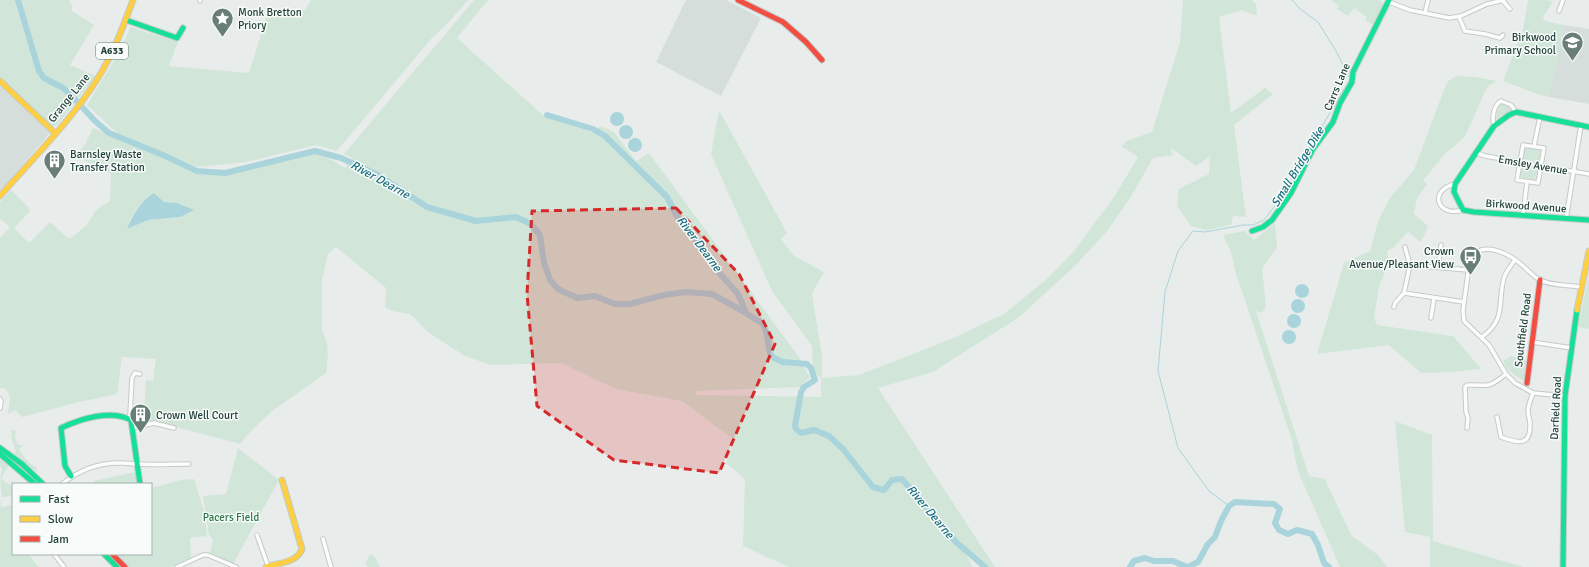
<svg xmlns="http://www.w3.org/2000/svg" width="1589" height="567" viewBox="0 0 1589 567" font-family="Signika,sans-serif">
  <rect width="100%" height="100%" fill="#e8edeb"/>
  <!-- built -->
  <g fill="#d6dedb">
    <polygon points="686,0 726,0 761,18 721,96 656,62"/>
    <polygon points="1564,25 1589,29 1589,104 1549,97"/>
    <polygon points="0,86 50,133 0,191"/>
  </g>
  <!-- green -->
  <g fill="#d1e6d8" fill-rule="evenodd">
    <polygon points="0,0 16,0 37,72 44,80 71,97 75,103 57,125 52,126 4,83 0,76"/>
    <polygon points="20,0 69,0 72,6 72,11 94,25 70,65 96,76 78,99 65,87 46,77 39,66"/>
    <polygon points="311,0 468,0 448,23 431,39 337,151 316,145 247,162 198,167 118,134 87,105 121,49 130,27 178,42 169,66 249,73 268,11 283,18 305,10"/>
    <path d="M474,0H488L457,38L544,116L594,133L600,126L614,132L636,161L649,153L799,357L810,378L804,382L801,387L695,391L697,395L821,397V378L813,370L812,346L772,291L711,154L719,110L787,233L781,239L794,256L824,272L812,294L822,356V378L859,375L951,339L1004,314L1047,279L1074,251L1114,197L1138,157L1121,146L1129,140L1152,132L1180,42L1183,0H1252L1256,4L1257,16L1242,10L1219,17L1231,113L1266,87L1268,91L1273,94L1234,125L1246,217L1233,216L1231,225L1206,230L1191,226L1177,206L1179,189L1209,174L1210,156L1196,166L1170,147L1173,155L1153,158L1132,195L1107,231L1075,266L1019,317L933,372L878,388L995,567H988L961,545L973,567H789L743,546L745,479L726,463L734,440L682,401L616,389L561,363L491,365L465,356L429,333L410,314L392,311L385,307L386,288L336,247L328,254L322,280V332C330,343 328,360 326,373L272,411L250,432L240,444L154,421L148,422V415H144L146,380L153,381L156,359L122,357L117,394L79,402L22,417L15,410L8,414L10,397L6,389L0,388V238L10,227L0,219V202L11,190L29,208V212L14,228L29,243L50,222L69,239L86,226L96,210L110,201L111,174L76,156L86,143L93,128L197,171L225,175L315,154L328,158L345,168L353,158L344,154ZM154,193L164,202L177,203L180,217L148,220L127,229C131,215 141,200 154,193Z"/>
    <polygon points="1331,0 1379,0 1386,5 1375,26 1365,20 1367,17 1354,8 1348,16 1337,9 1339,6"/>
    <polygon points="1528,0 1546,0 1553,2 1543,17 1545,21 1564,25 1549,97 1537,94 1503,81 1523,30"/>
    <path d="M1456,76L1475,77L1497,81L1487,87L1465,136L1443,156L1423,181L1427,184L1417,198L1414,214L1428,226L1421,242L1408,232C1398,239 1398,247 1387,251L1389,262L1379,287L1374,318L1377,325L1453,336L1481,369L1451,372L1421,373L1389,345L1317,354L1344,263L1370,251L1378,221L1390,198L1414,170L1447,82Z"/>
    <polygon points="1501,103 1509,106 1511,111 1496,119 1497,111"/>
    <polygon points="1525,147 1541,150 1539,160 1541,162 1523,159"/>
    <polygon points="1522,165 1538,168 1539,170 1537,172 1535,180 1520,177"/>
    <polygon points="1275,223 1277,247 1262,269 1266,306 1262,313 1256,311 1309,476 1325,479 1351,535 1378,555 1387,567 1340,567 1300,476 1295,459 1292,440 1236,274 1231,252 1223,235 1245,231 1254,240"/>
    <polygon points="1589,273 1589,329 1578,327"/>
    <polygon points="1511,356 1526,360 1524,380 1523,381 1508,370 1503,361"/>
    <polygon points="1395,421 1432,435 1433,541 1524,567 1430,567 1430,537 1405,532"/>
    <path d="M11,430L16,431L15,436L17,444L23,446L19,449C24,457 28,463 37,468V471L31,468L14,453L16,451L12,440Z"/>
    <polygon points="238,448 279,480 233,564 210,554 213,539 209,535 203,496 226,494"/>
    <path d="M0,458L9,465L1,479L13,487V554H28L39,567H0V497L1,507L12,505L11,496L2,497C0,488 0,477 2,469L0,466Z"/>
    <polygon points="136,472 137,484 94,484 94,481"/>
    <polygon points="194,479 205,515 207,536 190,538 191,557 171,567 129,567 116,554 151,554 151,488 182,480"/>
    <polygon points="370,554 375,557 380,567 368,567 365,564"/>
  </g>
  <!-- water -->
  <g fill="#a9d4db">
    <circle cx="617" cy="119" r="7"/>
    <circle cx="626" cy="132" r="7"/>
    <circle cx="635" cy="145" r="7"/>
    <path d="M154,193L164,202L177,203L194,210L180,217L148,220L127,229C132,216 141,200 154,193Z"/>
    <circle cx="1302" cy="291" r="7"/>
    <circle cx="1298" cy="306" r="7"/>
    <circle cx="1294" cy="321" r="7"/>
    <circle cx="1289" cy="337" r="7"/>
  </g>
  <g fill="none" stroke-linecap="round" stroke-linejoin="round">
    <!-- stream -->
    <polyline stroke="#a9d4db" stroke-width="1" points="1229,506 1209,491 1178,448 1158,371 1165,292 1178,251 1193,231 1205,232 1243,225 1253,225 1264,220 1284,194 1298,167 1350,79 1336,51 1318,22 1300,9 1292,0"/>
    <!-- river -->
    <g stroke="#a9d4db" stroke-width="6">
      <polyline points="18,0 39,71 44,78 63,88 71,95 95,121 109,133 163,155 197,171 225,173 315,151 341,158 378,175 427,207 476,221 516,217 531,224 540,235 544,263 550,280 558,289 577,298 595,296 615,304 630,304 664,295 686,292 712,294 741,310 763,324 766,331 770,353 774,358 783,362 807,364 811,368 815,380 804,387 801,392 795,426 796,429 801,433 814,430 829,436 843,449 873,487 884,490 892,480 902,479 956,542 985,567"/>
      <polyline points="547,115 593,129 605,136 667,197 679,220 696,240 714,267 738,294 746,313"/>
      <polyline points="1130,567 1134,561 1145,558 1154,561 1173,561 1187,567"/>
      <polyline points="1188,567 1198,562 1208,544 1215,537 1221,521 1229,506 1235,502 1274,504 1280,509 1275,523 1279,530 1288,534 1297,530 1312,534 1318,545 1324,563 1329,567"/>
    </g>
    <defs>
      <g id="street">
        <polyline points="200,1 200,0"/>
        <polyline points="1503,1 1510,9"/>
        <polyline points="1389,2 1410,10 1449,18 1461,16 1487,4 1504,0"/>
        <polyline points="1559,11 1563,0"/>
        <polyline points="1425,13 1428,0"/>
        <polyline points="1459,17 1465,31 1485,34 1500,38 1503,35"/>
        <path d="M1494,126C1492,117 1493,106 1501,101L1511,105L1516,112"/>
        <polygon points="1523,145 1544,148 1538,183 1517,180"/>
        <polyline points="1534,146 1540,117"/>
        <polyline points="1477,153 1485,156 1589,174"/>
        <path d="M1455,184C1428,190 1437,218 1463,210"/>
        <polyline points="1523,215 1527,182"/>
        <polyline points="1566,219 1581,125"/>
        <polyline points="1405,247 1410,265"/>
        <polyline points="1438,267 1441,245"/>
        <polyline points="1464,302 1404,293 1410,265 1468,270"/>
        <polyline points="1394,307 1395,303 1404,293"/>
        <polyline points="1431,318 1434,298"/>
        <path d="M1482,337C1507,319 1497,303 1504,278C1506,271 1511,266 1515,260"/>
        <polyline points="1532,342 1572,348"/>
        <path d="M1565,396L1533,393L1515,383L1506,374L1489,345L1464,321L1463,310L1470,259C1482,239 1510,254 1523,266C1529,271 1533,276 1540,280C1552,286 1569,285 1582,287"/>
        <polyline points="0,399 1,401 0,408"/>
        <path d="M1497,417L1501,437C1517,443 1531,447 1530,424C1530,419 1528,415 1528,411C1528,405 1531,399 1533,393"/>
        <polyline points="128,418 130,415 132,378 135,373 140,374"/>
        <polyline points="132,428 154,423 174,428"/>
        <path d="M1467,428L1468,418L1466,412L1465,387L1467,385C1490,384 1486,390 1506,374"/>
        <path d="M62,484C79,470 100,462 123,463C128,463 133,464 138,464C155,465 172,464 189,464"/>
        <polyline points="257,535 268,566"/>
        <polyline points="323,539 331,567"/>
        <polyline points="54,554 64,567"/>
        <polyline points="177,567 203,555 208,555 236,567"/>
      </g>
      <g id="fast">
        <polyline points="126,20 177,38 183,28"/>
        <polyline points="1589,127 1516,112 1509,115 1494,126 1455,184 1454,192 1463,210 1474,212 1589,220"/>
        <polyline points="1252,231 1263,227 1272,220 1291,193 1313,149 1333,122 1340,103 1352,82 1353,72 1389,0"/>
        <polyline points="0,448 22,464 43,484"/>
        <polyline points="0,454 35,484"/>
        <path d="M71,476L65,466L61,428C80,419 111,409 131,420L140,484"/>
        <polyline points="104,554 117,567"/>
        <polyline points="1563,567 1565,396 1577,310"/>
      </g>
      <g id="slow">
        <polyline points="0,81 54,132"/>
        <path d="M0,196C33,158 71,121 98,78C113,54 123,27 133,0"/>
        <polyline points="1577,310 1589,251"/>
        <path d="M266,567C278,563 297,563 302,549L282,480"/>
      </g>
      <g id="jam">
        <polyline points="738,0 783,22 806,42 822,60"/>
        <polyline points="1527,383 1540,280"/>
        <polyline points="112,554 125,567"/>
      </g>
    </defs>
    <!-- street casing -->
    <use href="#street" stroke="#c5cac8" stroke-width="5.5"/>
    <!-- fast casing -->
    <use href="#fast" stroke="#c3cbc8" stroke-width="7"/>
    <!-- slow casing -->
    <use href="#slow" stroke="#c3cbc8" stroke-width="7"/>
    <!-- jam casing -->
    <use href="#jam" stroke="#c3cbc8" stroke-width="7"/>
    <!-- street -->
    <use href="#street" stroke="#fcfcfc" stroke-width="3.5"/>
    <!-- fast -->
    <use href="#fast" stroke="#16e098" stroke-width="5"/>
    <!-- slow -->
    <use href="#slow" stroke="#ffcf43" stroke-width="5"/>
    <!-- jam -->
    <use href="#jam" stroke="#f24e42" stroke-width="5"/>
  </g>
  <!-- marked area -->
  <path fill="#d62828" fill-opacity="0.2" stroke="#d62828" stroke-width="3" stroke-dasharray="8 5" stroke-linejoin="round" d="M676,208L739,274L775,344L719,473L614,460L537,406L527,294L532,211Z"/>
  <!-- icons -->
  <defs>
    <symbol id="sight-pin" viewBox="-11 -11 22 30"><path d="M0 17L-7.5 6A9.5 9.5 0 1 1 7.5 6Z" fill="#697e78" stroke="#f7fbf9"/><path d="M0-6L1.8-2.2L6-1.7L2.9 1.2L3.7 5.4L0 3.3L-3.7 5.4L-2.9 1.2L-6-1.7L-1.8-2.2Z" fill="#fff"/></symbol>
    <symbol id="school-pin" viewBox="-11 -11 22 30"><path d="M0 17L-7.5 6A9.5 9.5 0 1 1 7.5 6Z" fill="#697e78" stroke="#f7fbf9"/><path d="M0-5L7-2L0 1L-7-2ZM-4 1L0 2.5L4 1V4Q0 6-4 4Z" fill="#fff"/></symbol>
    <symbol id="building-pin" viewBox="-11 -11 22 30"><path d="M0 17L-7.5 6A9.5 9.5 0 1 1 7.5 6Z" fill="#697e78" stroke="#f7fbf9"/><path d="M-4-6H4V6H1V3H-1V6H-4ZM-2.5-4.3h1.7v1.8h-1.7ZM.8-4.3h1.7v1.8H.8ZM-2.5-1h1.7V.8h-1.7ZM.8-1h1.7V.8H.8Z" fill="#fff"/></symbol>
    <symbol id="bus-pin" viewBox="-11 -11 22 30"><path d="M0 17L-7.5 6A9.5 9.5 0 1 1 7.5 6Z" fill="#697e78" stroke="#f7fbf9"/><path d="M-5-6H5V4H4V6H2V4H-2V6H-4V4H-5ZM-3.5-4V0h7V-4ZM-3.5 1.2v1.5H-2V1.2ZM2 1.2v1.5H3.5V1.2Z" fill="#fff"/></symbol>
  </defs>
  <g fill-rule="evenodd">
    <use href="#sight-pin" x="210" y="6" width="25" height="34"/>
    <use href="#school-pin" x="1560" y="30" width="25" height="34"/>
    <use href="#building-pin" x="42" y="148" width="25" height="34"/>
    <use href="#bus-pin" x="1458" y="244" width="25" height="34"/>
    <use href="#building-pin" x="128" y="402" width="25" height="34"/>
  </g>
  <g text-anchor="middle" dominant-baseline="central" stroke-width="3" stroke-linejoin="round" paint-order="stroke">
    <!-- shield labels -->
    <rect fill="#f7fbf9" stroke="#637a73" stroke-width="1" x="96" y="43" width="32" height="16" rx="3"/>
    <g font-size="10" font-weight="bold" fill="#24423a">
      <text x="112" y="51">A633</text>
    </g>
    <!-- poi labels -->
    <g font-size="11" fill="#24423a" stroke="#f7fbf9" text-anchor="start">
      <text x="238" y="12">Monk Bretton<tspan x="238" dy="13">Priory</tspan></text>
      <text x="1556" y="37" text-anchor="end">Birkwood<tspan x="1556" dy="13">Primary School</tspan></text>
      <text x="70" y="154">Barnsley Waste<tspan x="70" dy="13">Transfer Station</tspan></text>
      <text x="1454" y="251" text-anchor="end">Crown<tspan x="1454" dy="13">Avenue/Pleasant View</tspan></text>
      <text x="156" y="415">Crown Well Court</text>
    </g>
    <!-- street labels -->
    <g font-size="11" fill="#24423a" stroke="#f7fbf9">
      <text transform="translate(1337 87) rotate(-67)">Carrs Lane</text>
      <text transform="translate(69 98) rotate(-51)">Grange Lane</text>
      <text transform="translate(1533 165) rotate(10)">Emsley Avenue</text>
      <text transform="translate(1526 206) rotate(4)">Birkwood Avenue</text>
      <text transform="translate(1523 330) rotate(-83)">Southfield Road</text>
      <text transform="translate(1556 408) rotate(-87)">Darfield Road</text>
    </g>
    <!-- park labels -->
    <g font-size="11" fill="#2d7a4b" stroke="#f7fbf9">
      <text x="231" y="517">Pacers Field</text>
    </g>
    <!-- water labels -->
    <g font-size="12" font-style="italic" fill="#1c6f80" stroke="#f7fbf9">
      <text transform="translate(1298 167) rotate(-59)">Small Bridge Dike</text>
      <text transform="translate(380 180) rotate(29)">River Dearne</text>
      <text transform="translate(699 244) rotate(53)">River Dearne</text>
      <text transform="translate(930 512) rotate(50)">River Dearne</text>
    </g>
  </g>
  <!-- legend -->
  <rect x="12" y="483" width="140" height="72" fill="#f7fbf9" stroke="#a3b1ad"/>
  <rect x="20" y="496" width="20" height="6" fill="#16e098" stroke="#a3b1ad"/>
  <text x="48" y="503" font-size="12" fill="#24423a">Fast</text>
  <rect x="20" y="516" width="20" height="6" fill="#ffcf43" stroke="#a3b1ad"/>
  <text x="48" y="523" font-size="12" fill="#24423a">Slow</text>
  <rect x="20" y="536" width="20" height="6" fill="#f24e42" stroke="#a3b1ad"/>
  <text x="48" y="543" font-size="12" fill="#24423a">Jam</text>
</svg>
